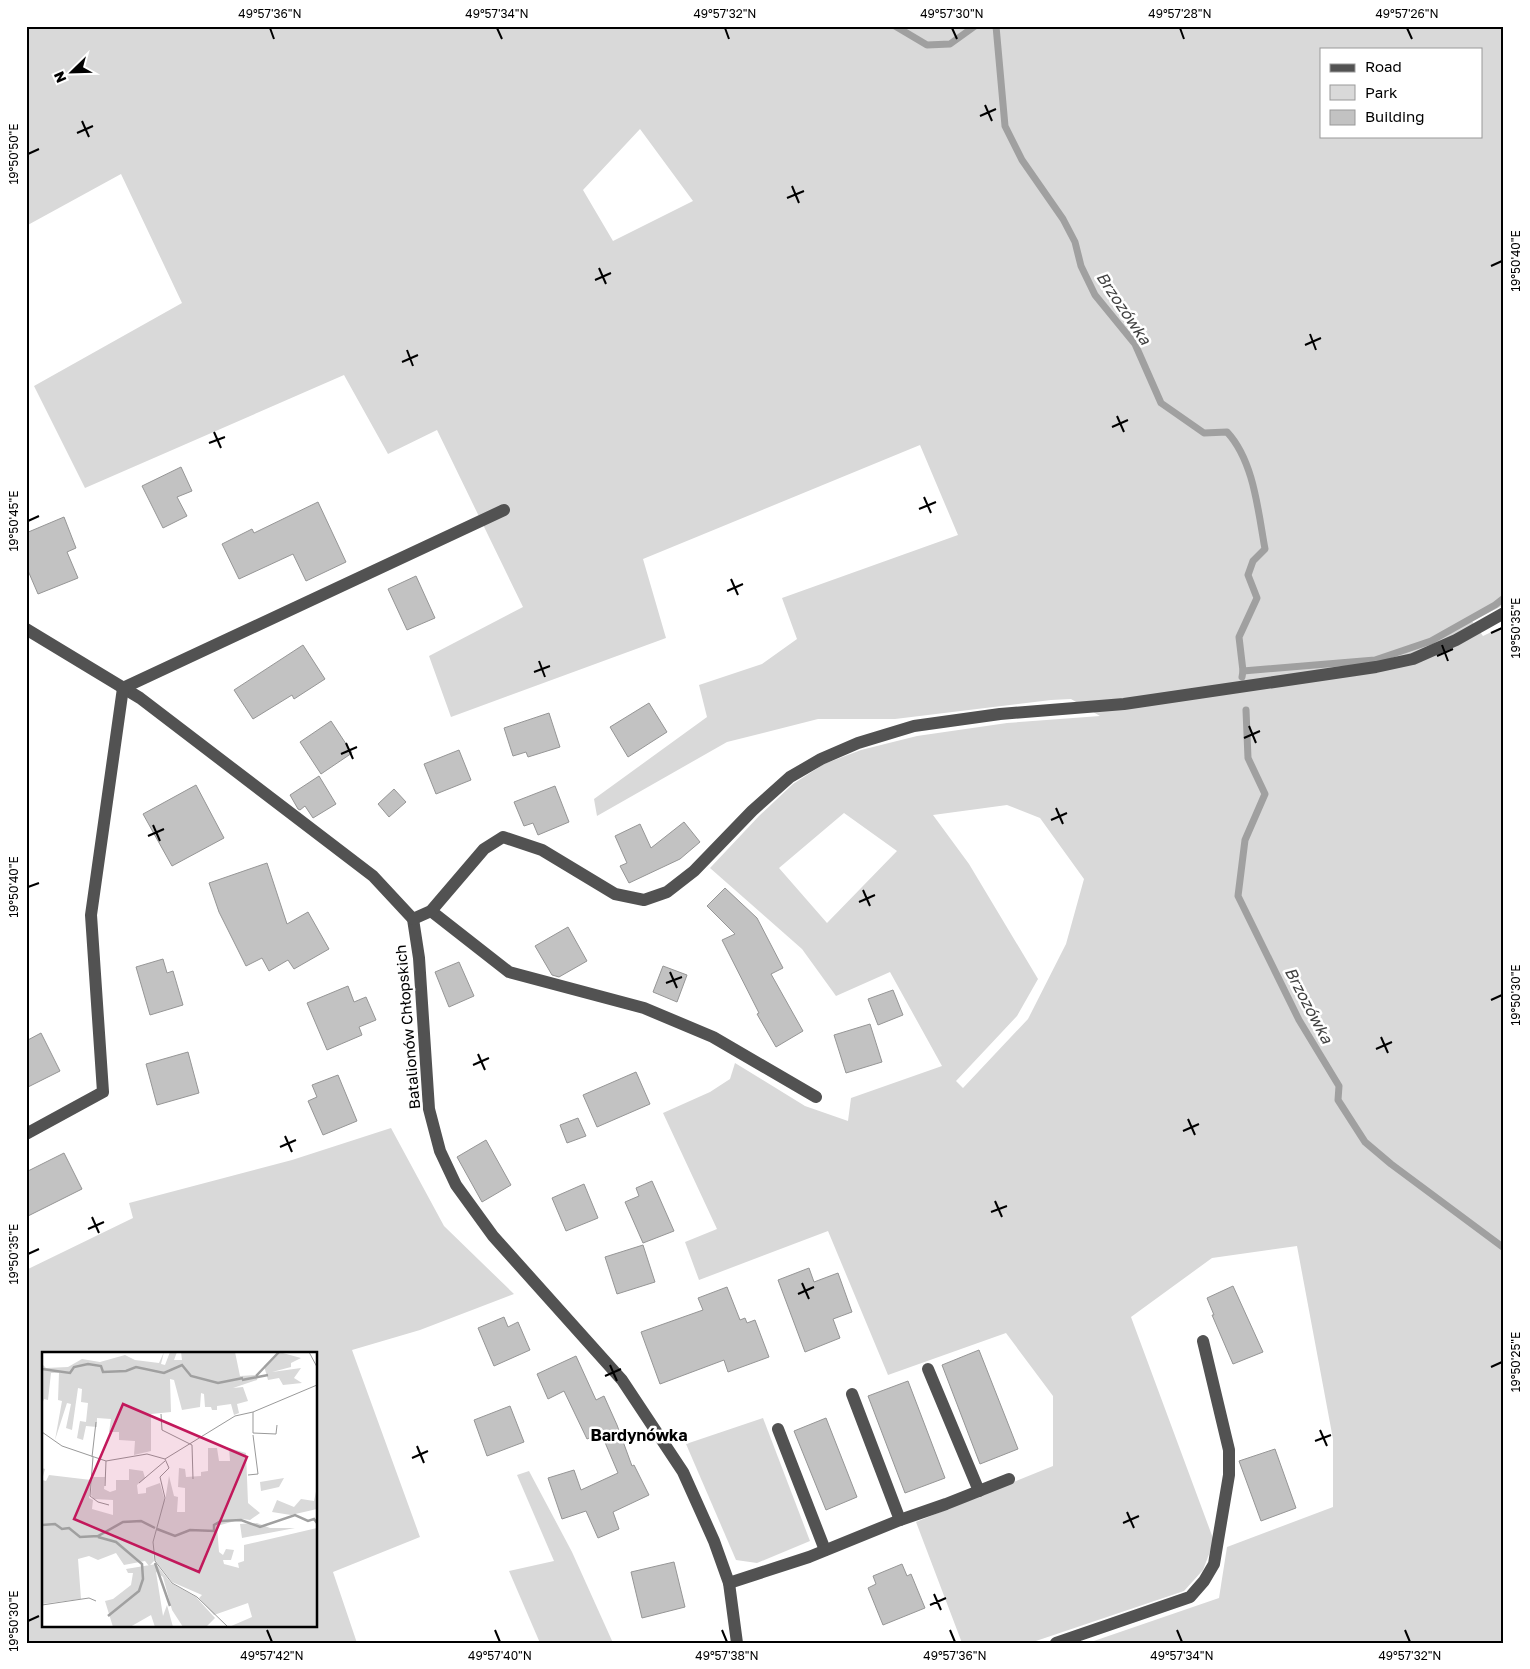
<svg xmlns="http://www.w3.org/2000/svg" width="1530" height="1669" viewBox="0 0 1530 1669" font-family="'Golos Text',sans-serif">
  <rect width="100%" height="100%" fill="#fff"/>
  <!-- green -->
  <g fill="#d9d9d9" fill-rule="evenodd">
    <path d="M26,26H1504V605L1472,621L1483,636L1504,626V1643H1088L1219,1598L1227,1547L1333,1507V1439L1297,1246L1212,1258L1131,1317L1214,1541L1203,1570L1184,1591L1030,1643H962L916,1522L1053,1466V1396L1006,1333L888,1375L828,1231L699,1280L685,1242L717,1229L663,1113L710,1092L730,1079L735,1063L805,1106L848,1121L851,1098L942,1066L890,972L836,996L802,949L710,868L759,816L793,784L824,764L861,750L917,736L1007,723L1100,716L1071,699L1051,700L895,719H818L727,742L597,816L594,799L707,717L699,685L762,664L797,639L782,598L958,535L920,445L643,559L666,638L451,717L429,656L523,607L437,430L388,454L344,375L85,488L34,386L182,303L121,174L26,226ZM1321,49H1481V136H1321ZM640,129L693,201L613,241L583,190ZM1007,805L1040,818L1084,879L1066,944L1028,1019L963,1088L956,1081L1017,1016L1038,979L969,864L933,815ZM844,813L897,851L827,923L779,868Z"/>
    <path d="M391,1128L444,1226L514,1294L420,1330L352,1350L420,1537L333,1572L357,1643H26V1270L133,1218L129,1203L292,1160ZM44,1353H316V1625H44Z"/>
    <polygon points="763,1418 810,1541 757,1563 736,1560 686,1444"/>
    <polygon points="529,1471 572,1552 613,1643 540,1643 509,1571 554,1561 517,1475"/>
  </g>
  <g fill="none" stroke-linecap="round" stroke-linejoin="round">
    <!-- stream -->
    <g stroke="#a0a0a0" stroke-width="7">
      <polyline points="895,26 927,45 950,44 975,26"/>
      <path d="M996,26L1005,126L1022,160L1063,219L1075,242L1081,266L1095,295L1135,344L1161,403L1204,433L1227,432C1254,461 1258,511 1265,549L1253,561L1248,575L1257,598L1239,637L1243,671L1242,677"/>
      <polyline points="1243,671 1375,660 1431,641 1495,605 1504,598"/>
      <polyline points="1246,710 1248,758 1265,794 1245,840 1238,896 1299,1020 1339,1086 1338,1100 1365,1142 1391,1164 1504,1248"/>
    </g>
  </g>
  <!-- building -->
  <g fill="#c2c2c2" stroke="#969696">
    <polygon points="181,467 192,491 177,497 187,516 163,528 142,486"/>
    <polygon points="318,502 346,562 306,581 293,554 239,579 222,544 252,529 254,533"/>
    <polygon points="64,517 76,548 67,552 78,578 38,594 26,566 26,533"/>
    <polygon points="416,576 435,618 407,630 388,589"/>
    <polygon points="303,645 325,679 294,699 292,695 253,719 234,690"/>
    <polygon points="649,703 667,732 628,757 610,727"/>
    <polygon points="549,713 560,747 528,757 526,752 513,756 504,728"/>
    <polygon points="331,721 352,753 321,774 300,742"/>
    <polygon points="459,750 471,780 436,794 424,764"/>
    <polygon points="319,776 336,804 313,818 305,806 300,810 298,809 290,795"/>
    <polygon points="196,785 224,838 172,866 143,814"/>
    <polygon points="555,786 569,822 538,835 533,823 524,826 514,802"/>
    <polygon points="394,789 406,802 389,817 378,804"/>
    <polygon points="684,822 700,842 680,859 629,883 620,866 627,863 615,836 640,824 651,848"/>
    <polygon points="267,863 287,924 308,912 329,949 294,969 288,960 269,971 262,958 246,966 219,912 209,883"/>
    <polygon points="725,888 757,918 783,968 771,974 803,1031 776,1047 757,1014 759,1013 722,940 735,934 707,906"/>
    <polygon points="568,927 587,961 559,977 552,975 535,946"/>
    <polygon points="163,959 167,973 173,971 183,1005 150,1015 136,967"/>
    <polygon points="459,962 474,996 449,1007 435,972"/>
    <polygon points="663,966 687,975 677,1002 653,992"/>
    <polygon points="348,986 354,1002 366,997 376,1020 359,1027 362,1035 327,1050 307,1003"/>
    <polygon points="893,990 903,1015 878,1025 868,999"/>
    <polygon points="870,1024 882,1062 846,1073 834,1035"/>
    <polygon points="41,1033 60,1071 26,1088 26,1041"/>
    <polygon points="188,1052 199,1093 157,1105 146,1064"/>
    <polygon points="636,1072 650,1104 597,1127 583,1095"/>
    <polygon points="338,1075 357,1121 323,1135 308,1101 317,1097 312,1085"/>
    <polygon points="578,1118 586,1136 567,1143 560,1125"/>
    <polygon points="486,1140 511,1185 482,1202 457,1157"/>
    <polygon points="64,1153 82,1189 26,1217 26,1172"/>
    <polygon points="652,1181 674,1231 643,1243 625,1202 639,1196 636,1188"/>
    <polygon points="584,1184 598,1218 566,1231 552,1198"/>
    <polygon points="643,1245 655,1282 617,1294 605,1257"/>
    <polygon points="809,1268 814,1282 838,1273 852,1312 833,1319 840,1338 805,1352 778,1280"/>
    <polygon points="1233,1286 1263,1352 1233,1364 1212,1315 1214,1315 1207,1298"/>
    <polygon points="727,1287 740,1320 745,1318 747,1323 755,1320 769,1357 728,1372 724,1360 660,1384 641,1332 703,1310 698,1298"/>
    <polygon points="504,1317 508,1327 518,1322 530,1350 494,1366 478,1328"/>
    <polygon points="979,1350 1018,1449 980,1464 942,1365"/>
    <polygon points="576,1356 596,1400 604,1396 617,1425 632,1466 634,1465 649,1495 613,1512 619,1529 598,1538 586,1511 562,1519 548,1478 574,1470 581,1490 618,1473 601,1433 587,1439 564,1391 548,1399 537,1374"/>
    <polygon points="908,1381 945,1478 905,1493 868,1396"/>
    <polygon points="510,1406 524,1442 487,1456 474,1420"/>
    <polygon points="826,1418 857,1497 826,1510 794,1431"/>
    <polygon points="1275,1449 1296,1508 1261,1521 1239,1461"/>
    <polygon points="674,1562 685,1607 642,1618 631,1572"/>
    <polygon points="902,1564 907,1576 911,1574 925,1608 883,1625 868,1588 876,1584 873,1576"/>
  </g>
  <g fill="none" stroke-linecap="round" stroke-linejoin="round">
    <!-- minor -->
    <g stroke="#525252" stroke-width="12">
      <polyline points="26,629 140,698 373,876 413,919 419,958 429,1109 440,1151 456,1185 493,1236 622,1380 683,1472 714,1541 729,1583 737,1643"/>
      <polyline points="431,911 509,972 644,1008 713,1037 816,1097"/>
      <polyline points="413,919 431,911 484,849 503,837 542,850 615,894 644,900 667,892 694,871 752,811 790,777 821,759 858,743 914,726 1000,714 1124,704 1376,667 1413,659 1456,640 1504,613"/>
      <polyline points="26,1134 103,1092 91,915 123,688 504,510"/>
      <polyline points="928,1369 979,1491"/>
      <polyline points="852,1394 900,1520"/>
      <polyline points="778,1429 825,1550"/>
      <polyline points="729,1583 809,1557 900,1520 946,1504 1009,1479"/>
      <polyline points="1056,1643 1190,1597 1204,1581 1214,1564 1229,1475 1229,1450 1203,1341"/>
    </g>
  </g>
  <!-- ticks -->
  <path fill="none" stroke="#000" stroke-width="2" d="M270,28L274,39M497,28L502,39M725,28L729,39M952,28L957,39M1180,28L1184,39M1407,28L1412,39M985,105L992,121M980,116L996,109M82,121L89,137M77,133L93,126M28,154L39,149M792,186L799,203M787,198L804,191M1491,266L1502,261M599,268L606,284M595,280L611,273M1310,334L1316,350M1305,345L1321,338M407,350L413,366M402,362L418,355M1117,416L1124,432M1112,427L1128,420M214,432L221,448M209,443L225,437M924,497L931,513M919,509L936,502M28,521L39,516M731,579L738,595M727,591L743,584M1491,633L1502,628M1442,645L1448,661M1437,656L1453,649M539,661L545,677M534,672L550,666M1249,726L1256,743M1244,738L1260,731M346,743L353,759M341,754L357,747M1056,808L1063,824M1051,820L1067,813M153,825L160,841M148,836L164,829M28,887L39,883M863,890L870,906M859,902L875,895M670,972L677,988M666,983L682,977M1491,1000L1502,995M1381,1037L1388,1053M1376,1049L1392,1042M478,1054L485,1070M473,1065L489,1058M1188,1119L1195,1135M1183,1131L1199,1124M285,1136L292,1152M280,1147L296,1140M995,1201L1002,1217M991,1212L1007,1206M92,1217L99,1233M88,1229L104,1222M28,1254L39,1249M802,1283L809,1299M798,1294L814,1287M610,1365L617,1381M1491,1367L1502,1362M605,1376L621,1369M1320,1430L1327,1446M1315,1441L1331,1435M417,1446L424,1463M412,1458L428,1451M1127,1512L1134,1528M1123,1523L1139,1516M934,1594L941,1610M930,1605L946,1598M28,1621L39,1616M267,1630L272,1642M495,1630L500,1642M722,1630L727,1642M950,1630L955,1642M1177,1630L1182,1642M1405,1630L1410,1642"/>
  <g text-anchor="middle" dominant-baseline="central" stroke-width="5" stroke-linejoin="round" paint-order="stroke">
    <!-- street labels -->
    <g font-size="15" fill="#000" stroke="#fff">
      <text transform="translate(407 1027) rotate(-95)">Batalionów Chłopskich</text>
    </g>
    <!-- water labels -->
    <g font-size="16" font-style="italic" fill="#414141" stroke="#fff">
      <text transform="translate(1124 308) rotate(56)">Brzozówka</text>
      <text transform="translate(1309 1005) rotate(62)">Brzozówka</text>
    </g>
    <!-- neighbourhood labels -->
    <g font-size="16" font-weight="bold" fill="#000" stroke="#fff">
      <text x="639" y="1435">Bardynówka</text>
    </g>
  </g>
  <!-- overview -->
  <g transform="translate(42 1352)">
    <rect width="275" height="275" fill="#fff"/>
    <path d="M122,0L119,12L123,13L128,0H135L132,8H140L139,0H193L198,24L216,23L215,28L191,36L201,35L206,49L195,52L197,61L192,63L189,52L175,54V58H170L169,55H163L162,42L159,41L158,55L140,58L132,28L128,27L129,60L109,62V99L92,103L93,89L77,88V80H67L69,67L55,66V75L44,74L41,88L35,86L38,69L44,70L46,51L39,50L40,37L36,36L30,78L24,76L29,52L25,51L13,88L20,49L16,48L17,21H9L6,48L2,47L0,52V12L4,16L26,15L40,7L58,10L83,3L93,8L117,11ZM237,0L259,6L249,11V15L230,20L259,16L252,26L260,31L241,33L237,26L226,28L222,14ZM166,96H175L177,109H188L187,96L204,101L206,151L218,161L208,168L200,167L175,174L177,200L181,203L184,197L192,198L189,208H181L182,212L197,216L196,211L202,209V193L275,176V275H187L210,265L206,251L172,263L157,246L160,243L130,230L113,208L111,196L112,209L107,214L103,209L82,213L74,201L56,208L47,204L36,207L39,247L0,252V116L3,117L0,128L4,129L7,123L49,128L47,146L51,148L50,157L71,163V148L52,147L49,143L50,125H63L62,137L68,140L74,138V128H87V117L101,119L103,126L95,133L96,142L104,141V136L118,131L123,149L127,124L132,144L136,145L135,160H143V136L136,135L137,116L143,117L144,125L159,124V120L166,119ZM242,126L237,135L219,139L218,130ZM275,135V157L249,163L230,160L235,148L252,155L259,147L272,149ZM215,171L228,176H253L200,186L198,172ZM114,212L129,231L154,245L173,266L164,275H141L130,258L121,225L114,220L121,264L125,253L131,275H113L109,263L88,275H71L63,249L71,247L89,233L91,221H86L84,217Z" fill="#d9d9d9"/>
    <path fill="none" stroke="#a0a0a0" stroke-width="2.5" d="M0,17L28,21L32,15L46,12L59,14L61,20L84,19L94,15L122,21L140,13L149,24L176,31L201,26M214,24L237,0M200,28L226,23M0,173L13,172L20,177L27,176L38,185L56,184L81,170L99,169L113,176M115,177L133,184L148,178L172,179V173L179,169L199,168L218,175L253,163L266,169L272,167L275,171M56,185L74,190L100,212L101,227L97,239L66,264M113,211L128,254"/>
    <path fill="none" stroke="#999" stroke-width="1" d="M267,0L275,15M211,60V81L234,82L235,73M119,62L120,78L150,93L151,127M0,80L20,94L64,109L105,102L123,107L193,64L211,60L275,33M50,105L54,70M51,105L48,144L56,150L67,153M123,107L127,116L118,125L123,146L111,190L113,209L130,231L155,245L186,275M206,123L216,122L211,83M97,131L123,109M63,134L64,109M0,253L47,246L54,249"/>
    <path fill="#c2185b" fill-opacity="0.15" stroke="#c2185b" stroke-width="2.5" d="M81,52L205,105L157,220L32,167Z"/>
    <rect width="275" height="275" fill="none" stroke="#000" stroke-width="2.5"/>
  </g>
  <!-- border -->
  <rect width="1530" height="1669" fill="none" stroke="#ffffff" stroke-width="55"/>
  <!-- legend -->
  <rect x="1320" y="48" width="162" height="90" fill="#ffffff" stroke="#999999"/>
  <rect x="1330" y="64" width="25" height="8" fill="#525252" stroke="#999999"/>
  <text x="1365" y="72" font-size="15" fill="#000000">Road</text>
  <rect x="1330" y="85" width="25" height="15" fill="#d9d9d9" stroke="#999999"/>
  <text x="1365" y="98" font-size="15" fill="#000000">Park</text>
  <rect x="1330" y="110" width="25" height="15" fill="#c2c2c2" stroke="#999999"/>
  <text x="1365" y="122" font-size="15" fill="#000000">Building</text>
  <!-- north arrow -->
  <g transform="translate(72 72) rotate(247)" stroke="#ffffff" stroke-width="4" paint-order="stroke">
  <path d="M0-4L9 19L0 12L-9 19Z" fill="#000000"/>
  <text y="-8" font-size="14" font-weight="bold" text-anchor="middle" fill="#000000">N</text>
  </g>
  <rect x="28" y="28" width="1474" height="1614" fill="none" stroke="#000" stroke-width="2"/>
  <g font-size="12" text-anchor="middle" fill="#000">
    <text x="270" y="18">49°57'36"N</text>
    <text x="497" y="18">49°57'34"N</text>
    <text x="725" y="18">49°57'32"N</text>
    <text x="952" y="18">49°57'30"N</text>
    <text x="1180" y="18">49°57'28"N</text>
    <text x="1407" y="18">49°57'26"N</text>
    <text transform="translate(14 154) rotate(-90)" y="4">19°50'50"E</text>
    <text transform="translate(1516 261) rotate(-90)" y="4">19°50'40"E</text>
    <text transform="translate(14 521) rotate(-90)" y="4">19°50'45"E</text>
    <text transform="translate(1516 628) rotate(-90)" y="4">19°50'35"E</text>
    <text transform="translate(14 887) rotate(-90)" y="4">19°50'40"E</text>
    <text transform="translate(1516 995) rotate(-90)" y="4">19°50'30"E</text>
    <text transform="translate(14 1254) rotate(-90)" y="4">19°50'35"E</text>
    <text transform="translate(1516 1362) rotate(-90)" y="4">19°50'25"E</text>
    <text transform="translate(14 1621) rotate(-90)" y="4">19°50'30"E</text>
    <text x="272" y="1660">49°57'42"N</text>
    <text x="500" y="1660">49°57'40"N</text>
    <text x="727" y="1660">49°57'38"N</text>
    <text x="955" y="1660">49°57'36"N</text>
    <text x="1182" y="1660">49°57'34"N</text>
    <text x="1410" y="1660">49°57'32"N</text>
  </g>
</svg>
